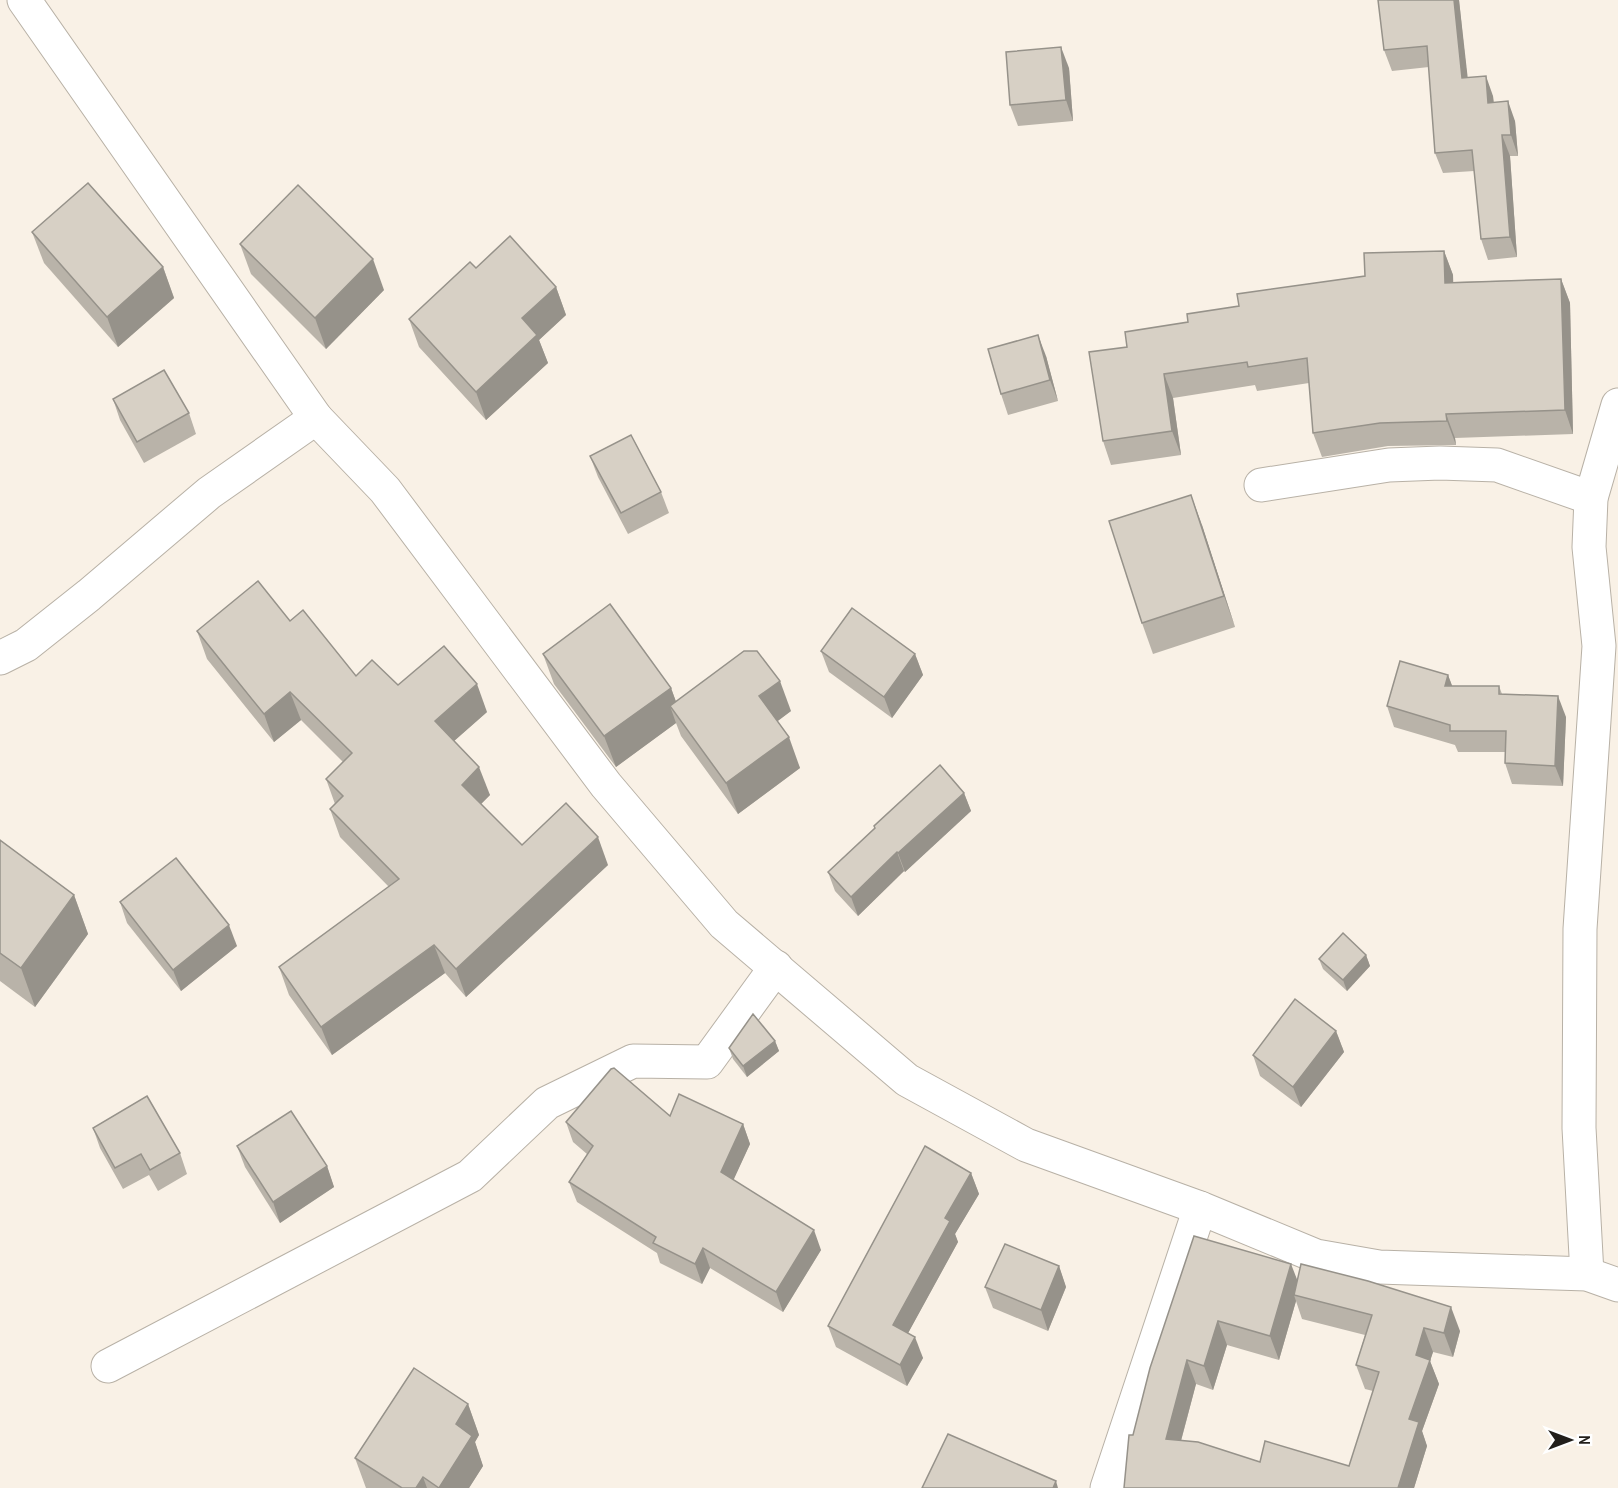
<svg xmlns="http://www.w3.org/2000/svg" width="1618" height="1488" viewBox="0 0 1618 1488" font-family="'Archivo Narrow',sans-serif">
  <rect width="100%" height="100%" fill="#f9f1e6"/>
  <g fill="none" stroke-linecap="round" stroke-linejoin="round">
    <defs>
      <g id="minor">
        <polyline points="24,0 316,418"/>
        <polyline points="1261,485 1389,465 1440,463 1497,465 1591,498"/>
        <polyline points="0,658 26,645 89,595 209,493 316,418 385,490 606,785 724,924 907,1080 1026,1145 1200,1208 1316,1256 1379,1267 1587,1274 1618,1285"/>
        <polyline points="1587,1274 1579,1128 1580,929 1599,646 1589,547 1591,498 1618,405"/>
        <polyline points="108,1366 470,1176 547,1103 633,1061 707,1062 776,967"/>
        <polyline points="1107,1488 1200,1208"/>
      </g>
    </defs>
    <!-- minor casing -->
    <use href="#minor" stroke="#b8b1a6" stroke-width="35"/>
    <!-- minor -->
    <use href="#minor" stroke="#fff" stroke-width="33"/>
  </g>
  <!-- wall -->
  <g fill="#b9b3a9" fill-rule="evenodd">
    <polygon points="1378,0 1459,0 1467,77 1493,96 1494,103 1515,121 1518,156 1510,156 1517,257 1488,260 1481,239 1474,171 1443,173 1435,153 1429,67 1392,71 1384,50"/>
    <polygon points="1069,68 1073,121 1018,126 1010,105"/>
    <polygon points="32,232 163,267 174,298 118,347 44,263"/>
    <polygon points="240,244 384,290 326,349 251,274"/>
    <polygon points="1444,251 1453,275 1453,282 1561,279 1570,303 1573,434 1455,438 1456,445 1388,446 1322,457 1313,433 1309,383 1257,391 1255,385 1173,398 1181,455 1111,465 1103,441 1127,347 1188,322 1239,306 1365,276"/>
    <polygon points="476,268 556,287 566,315 539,340 548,363 486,420 419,347 409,319"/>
    <polygon points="1046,356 1058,401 1008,415 1001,394"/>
    <polygon points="113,399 189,413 196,434 144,463 120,420"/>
    <polygon points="590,456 661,492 669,513 628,534 598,477"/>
    <polygon points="1202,525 1235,627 1153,654 1142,623"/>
    <polygon points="290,621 356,676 398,685 487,712 454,741 490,795 481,804 522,845 608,865 466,997 445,973 332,1055 289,995 279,967 389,887 340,837 330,809 335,804 326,779 343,762 301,720 274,742 207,659 197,631"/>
    <polygon points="821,651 915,654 923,675 892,718 829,672"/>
    <polygon points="543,654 671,688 676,702 791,711 777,721 800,768 738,814 681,736 676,723 616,767 554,684"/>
    <polygon points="1448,675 1452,686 1499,686 1502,694 1566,717 1563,786 1512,784 1505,763 1505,752 1458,752 1455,745 1394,727 1387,706"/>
    <polygon points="964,793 971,811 905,872 904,871 858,916 835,891 828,872 875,829 874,826"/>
    <polygon points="0,840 74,895 88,934 35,1007 0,981"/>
    <polygon points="120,902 237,946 181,991 127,923"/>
    <polygon points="1366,955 1370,966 1347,991 1323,969 1319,959"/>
    <polygon points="1336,1031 1344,1052 1301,1107 1260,1076 1253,1055"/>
    <polygon points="775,1041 779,1051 747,1077 733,1059 729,1048"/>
    <polygon points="670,1116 743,1124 750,1144 733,1180 821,1250 783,1312 710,1268 702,1284 660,1263 657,1253 577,1202 569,1182 587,1154 573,1142 566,1122"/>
    <polygon points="93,1128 180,1153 187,1174 158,1191 149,1175 123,1189 100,1148"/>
    <polygon points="237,1146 327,1166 334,1187 280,1223 245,1167"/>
    <polygon points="971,1173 979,1194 955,1234 958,1242 908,1333 923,1358 907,1386 836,1347 828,1326"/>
    <path d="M1194,1236L1297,1281L1460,1331L1453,1357L1433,1352L1430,1361L1439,1384L1422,1431L1427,1446L1414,1488H1124L1133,1435ZM1296,1301L1302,1319L1365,1335L1356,1365L1365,1389L1373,1391L1349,1466L1260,1462L1181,1441L1196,1384L1213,1390L1227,1345L1279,1360Z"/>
    <polygon points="1059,1266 1066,1287 1048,1331 993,1308 985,1287"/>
    <polygon points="468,1404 479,1435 475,1442 483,1466 469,1488 366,1488 355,1458"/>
  </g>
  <!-- shaded-wall -->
  <g fill="#96928a">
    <polygon points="1454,0 1459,0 1470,98 1462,78"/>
    <polygon points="1061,47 1069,68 1073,121 1066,100"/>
    <polygon points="1486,76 1493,96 1495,124 1488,103"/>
    <polygon points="1508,101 1515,121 1518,156 1511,135"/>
    <polygon points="1502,135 1510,156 1517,257 1510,237"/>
    <polygon points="1444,251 1453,275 1454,306 1445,283"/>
    <polygon points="373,259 384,290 326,349 315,318"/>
    <polygon points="163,267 174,298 118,347 107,317"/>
    <polygon points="1561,279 1570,303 1573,434 1565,410"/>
    <polygon points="556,287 566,315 539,340 548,363 486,420 476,392 522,318"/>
    <polygon points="1038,335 1046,356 1058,401 1050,380"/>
    <polygon points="1164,374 1173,398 1181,455 1172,431"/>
    <polygon points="1446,414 1455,438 1456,445 1447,421"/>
    <polygon points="1191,495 1202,525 1235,627 1224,596"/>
    <polygon points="915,654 923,675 892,718 884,697"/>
    <polygon points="1448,675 1456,696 1445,686"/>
    <polygon points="780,681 791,711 770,727 759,696"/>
    <polygon points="477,684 487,712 445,749 435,721"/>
    <polygon points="671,688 682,718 670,706 676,723 616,767 604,736"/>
    <polygon points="290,692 301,720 274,742 264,714"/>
    <polygon points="1558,696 1566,717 1563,786 1555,766"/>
    <polygon points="789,737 800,768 738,814 726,783"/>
    <polygon points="479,767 490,795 472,813 462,785"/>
    <polygon points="964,793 971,811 905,872 898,853"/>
    <polygon points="598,837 608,865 466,997 456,969"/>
    <polygon points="897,852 904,871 858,916 851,897"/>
    <polygon points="74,895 88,934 35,1007 21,968"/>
    <polygon points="229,925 237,946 181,991 173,970"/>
    <polygon points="434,945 445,973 332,1055 321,1027"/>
    <polygon points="1366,955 1370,966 1347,991 1343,980"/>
    <polygon points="1336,1031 1344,1052 1301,1107 1293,1087"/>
    <polygon points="775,1041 779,1051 747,1077 743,1066"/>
    <polygon points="743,1124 750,1144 728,1192 721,1172"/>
    <polygon points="327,1166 334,1187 280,1223 273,1202"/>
    <polygon points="971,1173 979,1194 955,1234 958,1242 901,1346 893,1325 945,1218"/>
    <polygon points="814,1230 821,1250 783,1312 776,1292"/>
    <polygon points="703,1248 710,1268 702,1284 695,1264"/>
    <polygon points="1291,1264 1300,1287 1294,1295 1296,1301 1279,1360 1270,1336"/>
    <polygon points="1059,1266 1066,1287 1048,1331 1041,1310"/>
    <polygon points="1451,1307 1460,1331 1453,1357 1444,1333"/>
    <polygon points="1218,1321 1227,1345 1213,1390 1204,1366"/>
    <polygon points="1424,1328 1433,1352 1430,1361 1439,1384 1422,1431 1427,1446 1414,1488 1398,1488 1409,1419 1416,1355"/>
    <polygon points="915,1337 923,1358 907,1386 900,1365"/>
    <polygon points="1187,1360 1196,1384 1175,1463 1166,1439"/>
    <polygon points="468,1404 479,1435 475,1442 483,1466 469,1488 439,1488 456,1424"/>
    <polygon points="423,1477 427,1488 416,1488"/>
    <polygon points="1056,1481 1058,1488 1053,1488"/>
  </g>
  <!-- building -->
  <g fill="#d7d0c5" stroke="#96928a" stroke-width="1.5">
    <polygon points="1378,0 1454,0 1462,78 1486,76 1488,103 1508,101 1511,135 1502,135 1510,237 1481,239 1472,150 1435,153 1427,46 1384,50"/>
    <polygon points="1061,47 1066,100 1010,105 1006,52"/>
    <polygon points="88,183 163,267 107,317 32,232"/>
    <polygon points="298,185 373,259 315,318 240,244"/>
    <polygon points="510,236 556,287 522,318 537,335 476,392 409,319 470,262 476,268"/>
    <polygon points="1444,251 1445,283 1561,279 1565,410 1446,414 1447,421 1380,423 1313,433 1307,358 1248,367 1247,362 1164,374 1172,431 1103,441 1089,352 1127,347 1125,332 1188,322 1187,314 1239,306 1237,294 1365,276 1364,253"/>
    <polygon points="1038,335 1050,380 1001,394 988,349"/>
    <polygon points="164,370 189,413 137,442 113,399"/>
    <polygon points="631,435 661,492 621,513 590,456"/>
    <polygon points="1191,495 1224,596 1142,623 1109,521"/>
    <polygon points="258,581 290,621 303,610 356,676 372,660 398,685 444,646 477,684 435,721 479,767 462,785 522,845 566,803 598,837 456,969 434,945 321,1027 279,967 399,879 330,809 343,796 326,779 352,753 290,692 264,714 197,631"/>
    <polygon points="610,604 671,688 604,736 543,654"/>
    <polygon points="852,608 915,654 884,697 821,651"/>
    <polygon points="744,651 757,651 780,681 759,696 789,737 726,783 670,706"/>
    <polygon points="1400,661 1448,675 1445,686 1499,686 1499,694 1558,696 1555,766 1505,763 1506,731 1450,731 1450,725 1387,706"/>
    <polygon points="940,765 964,793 898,853 897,852 851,897 828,872 875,828 874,826"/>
    <polygon points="0,840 74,895 21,968 0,953"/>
    <polygon points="176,858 229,925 173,970 120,902"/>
    <polygon points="1343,933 1366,955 1343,980 1319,959"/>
    <polygon points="1295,999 1336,1031 1293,1087 1253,1055"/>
    <polygon points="753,1014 775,1041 743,1066 729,1048"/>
    <polygon points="614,1068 670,1116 679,1094 743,1124 721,1172 814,1230 776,1292 703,1248 695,1264 653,1243 656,1237 569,1182 593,1146 566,1122 611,1069"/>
    <polygon points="147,1096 180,1153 150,1170 141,1154 115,1168 93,1128"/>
    <polygon points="291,1111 327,1166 273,1202 237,1146"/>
    <polygon points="925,1146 971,1173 945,1218 950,1221 893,1325 915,1337 900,1365 828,1326"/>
    <polygon points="1194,1236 1291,1264 1270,1336 1218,1321 1204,1366 1187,1360 1166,1439 1198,1442 1260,1462 1265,1441 1349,1466 1379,1372 1356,1365 1372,1315 1294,1295 1301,1264 1368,1281 1451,1307 1444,1333 1424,1328 1416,1355 1430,1360 1409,1419 1419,1422 1398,1488 1124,1488 1129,1435 1133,1435 1150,1368"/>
    <polygon points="1005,1244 1059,1266 1041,1310 985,1287"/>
    <polygon points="414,1368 468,1404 456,1424 472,1436 439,1488 423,1477 416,1488 402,1488 355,1458"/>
    <polygon points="948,1434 1056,1481 1053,1488 922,1488"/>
  </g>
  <!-- north arrow -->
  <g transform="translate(1570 1440) rotate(90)" stroke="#ffffff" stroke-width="4.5" paint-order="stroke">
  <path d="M0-4.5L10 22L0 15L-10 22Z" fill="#221f1b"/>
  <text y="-9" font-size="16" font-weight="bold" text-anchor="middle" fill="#221f1b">N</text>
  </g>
</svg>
